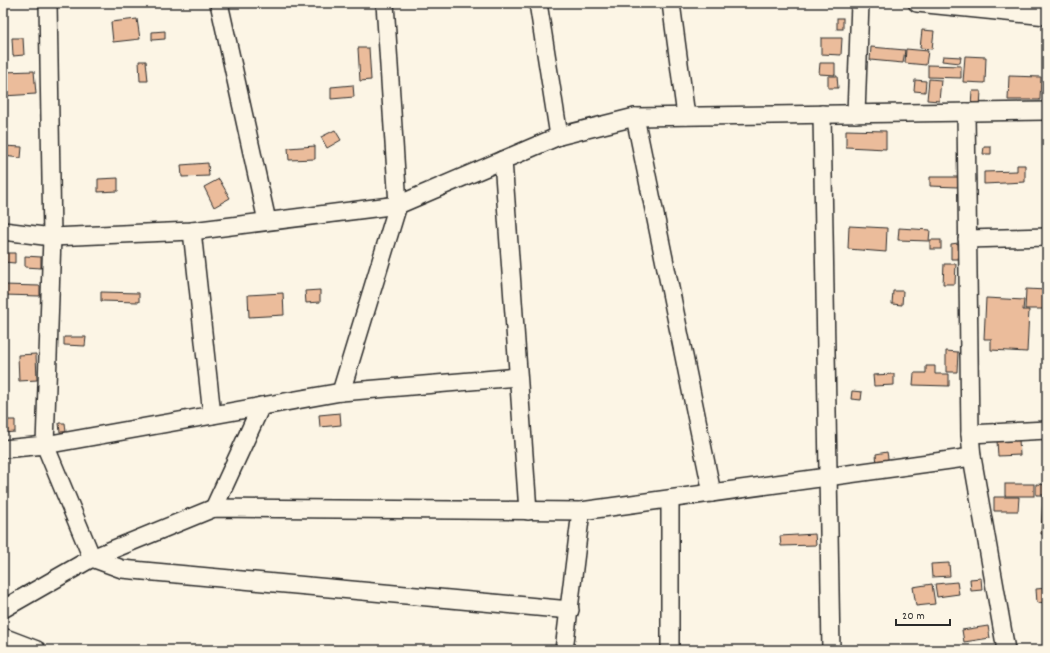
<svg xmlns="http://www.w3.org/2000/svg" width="1050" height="653" viewBox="0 0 1050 653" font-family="Dekko,sans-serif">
  <rect width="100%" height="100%" fill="#fcf5e5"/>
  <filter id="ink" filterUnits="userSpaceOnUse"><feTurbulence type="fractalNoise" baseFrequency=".025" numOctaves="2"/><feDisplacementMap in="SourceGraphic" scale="8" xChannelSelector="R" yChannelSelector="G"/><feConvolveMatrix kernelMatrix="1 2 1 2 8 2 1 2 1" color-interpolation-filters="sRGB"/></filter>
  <g filter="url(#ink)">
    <!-- building -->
    <g fill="#ebbc9b" stroke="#2b2b2b">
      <rect x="837" y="18" width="6" height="11"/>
      <polygon points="137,19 140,39 113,42 111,22"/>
      <polygon points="922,30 934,31 932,49 920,48"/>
      <polygon points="165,31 165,39 152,40 152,32"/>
      <polygon points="12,38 23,38 24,55 13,56"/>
      <polygon points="821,38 842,38 841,55 821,54"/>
      <polygon points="871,47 905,50 903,63 870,60"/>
      <polygon points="358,48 369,48 371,80 360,81"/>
      <polygon points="906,49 928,51 926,65 905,63"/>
      <polygon points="943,56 961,57 960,63 942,61"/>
      <polygon points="965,56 986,57 985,83 963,82"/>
      <polygon points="139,61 146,61 148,81 140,81"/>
      <polygon points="820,63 835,63 835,75 819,74"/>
      <polygon points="928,65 961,66 961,78 928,77"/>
      <polygon points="34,71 36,94 3,96 3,72"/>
      <polygon points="828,76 837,76 838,88 828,88"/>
      <polygon points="1009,76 1041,77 1040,100 1008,100"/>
      <polygon points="929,79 941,80 939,101 927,100"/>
      <polygon points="915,80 926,81 925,92 914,91"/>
      <polygon points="353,85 354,97 331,99 331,87"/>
      <polygon points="972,91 981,91 980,107 971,107"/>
      <polygon points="335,130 341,140 327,148 321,137"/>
      <polygon points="846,130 886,131 886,149 846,147"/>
      <polygon points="3,146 22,147 21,158 3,156"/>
      <polygon points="315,146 315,159 289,160 288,148"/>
      <polygon points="984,147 991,147 991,154 983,154"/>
      <polygon points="208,163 209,176 182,177 181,165"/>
      <polygon points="1017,165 1025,165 1025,182 984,184 984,172 1017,171"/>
      <polygon points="930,177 958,177 958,187 930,186"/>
      <polygon points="118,178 118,191 98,192 98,179"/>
      <polygon points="219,179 230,198 214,207 204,187"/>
      <polygon points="849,226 887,228 886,252 848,249"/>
      <polygon points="899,228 930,230 929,241 898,240"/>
      <rect x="930" y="240" width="11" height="9"/>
      <polygon points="958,243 959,259 951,259 951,244"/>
      <polygon points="3,253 15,253 15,263 3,262"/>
      <polygon points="25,256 41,257 41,268 25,267"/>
      <polygon points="944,264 956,264 955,284 943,284"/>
      <polygon points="3,285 40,286 40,296 3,295"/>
      <polygon points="1026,289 1047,290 1047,309 1025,309"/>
      <polygon points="320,290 320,302 306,303 305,291"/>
      <polygon points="893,291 903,291 902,305 892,304"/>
      <polygon points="101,292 139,293 139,302 101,301"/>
      <polygon points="283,293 284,315 249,317 248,295"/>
      <polygon points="986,298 1024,300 1023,310 1029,310 1027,352 991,350 991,339 984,339"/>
      <polygon points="64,337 86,337 85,346 64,345"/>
      <polygon points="946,351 958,352 957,372 946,372"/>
      <polygon points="36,354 37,380 19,381 18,355"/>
      <polygon points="926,366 935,366 935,374 949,374 949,386 913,385 914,373 926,373"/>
      <polygon points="894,374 894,385 874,386 873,375"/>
      <polygon points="852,391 862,392 861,400 851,399"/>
      <polygon points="340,413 341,425 320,427 319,415"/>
      <polygon points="3,420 15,420 15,432 3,433"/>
      <polygon points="59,423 65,423 66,432 60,432"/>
      <polygon points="1019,440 1020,455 998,456 997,441"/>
      <polygon points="887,452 889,464 877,465 876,454"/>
      <rect x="1005" y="484" width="29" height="12"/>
      <polygon points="1036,484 1047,485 1047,495 1036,495"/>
      <polygon points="1043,496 1047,496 1047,534 1041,534"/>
      <polygon points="994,497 1019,497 1018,511 994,511"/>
      <polygon points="815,534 816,545 781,546 780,536"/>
      <polygon points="949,563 950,576 932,577 931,564"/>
      <polygon points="981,578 982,590 971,591 970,579"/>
      <polygon points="957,582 959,594 937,597 935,584"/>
      <polygon points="932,584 935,604 916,606 913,587"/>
      <polygon points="1047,588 1047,602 1037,603 1036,589"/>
      <polygon points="988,626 990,638 964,642 962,630"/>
    </g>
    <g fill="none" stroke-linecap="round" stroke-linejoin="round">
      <defs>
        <g id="street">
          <polyline points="48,3 52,237 45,445 92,558 122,569 570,610"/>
          <polyline points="219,3 267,221"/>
          <polyline points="538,3 559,136"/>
          <polyline points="671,3 686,116"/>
          <polyline points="917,3 1047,16"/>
          <polyline points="966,112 970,434 972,457 1006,650"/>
          <polyline points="822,114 831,650"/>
          <polyline points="856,114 860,3"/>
          <polyline points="635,117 712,493"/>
          <polyline points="503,160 528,511"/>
          <polyline points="3,231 52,237 192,231 398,205 559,136 635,117 1047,111"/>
          <polyline points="192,231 212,415"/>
          <polyline points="967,239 1047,237"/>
          <polyline points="341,392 398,205 385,3"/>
          <polyline points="970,434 1047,430"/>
          <polyline points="3,449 45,445 341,392 518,377"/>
          <polyline points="670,499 670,650"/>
          <polyline points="214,508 261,406"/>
          <polyline points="3,609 92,558 214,508 581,511 972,457"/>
          <polyline points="3,637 37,650"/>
          <polyline points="564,650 581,511"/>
        </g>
      </defs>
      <!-- street casing -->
      <use href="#street" stroke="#2b2b2b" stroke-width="20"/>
      <!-- street -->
      <use href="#street" stroke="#fcf5e5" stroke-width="17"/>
    </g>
  </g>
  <!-- margin -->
  <rect width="1050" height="653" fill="none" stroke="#fcf5e5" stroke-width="16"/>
  <rect x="8" y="8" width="1034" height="637" fill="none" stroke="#2b2b2b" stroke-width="1.5" filter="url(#ink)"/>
  <!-- scale -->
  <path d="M896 619v6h54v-6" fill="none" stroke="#2b2b2b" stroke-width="2"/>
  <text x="902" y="619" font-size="12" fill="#2b2b2b" stroke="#fcf5e5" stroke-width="3" paint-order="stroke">20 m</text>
</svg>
